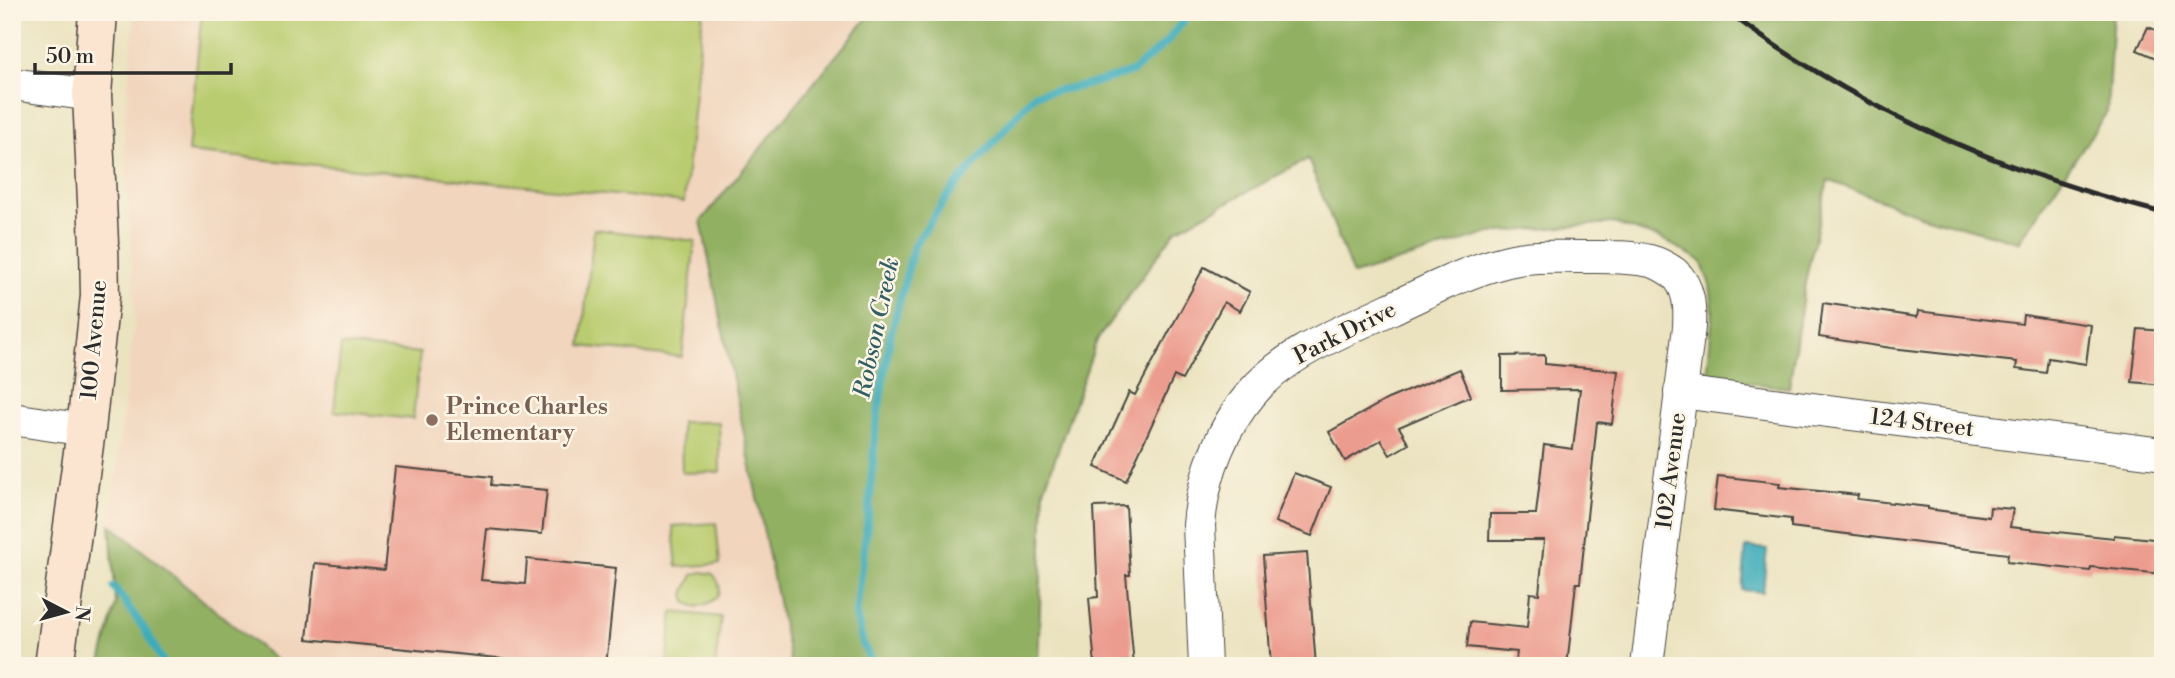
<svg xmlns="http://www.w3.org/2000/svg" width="2175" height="678" viewBox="0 0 2175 678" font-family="'Libre Bodoni',serif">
  <rect width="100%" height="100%" fill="#fcf5e5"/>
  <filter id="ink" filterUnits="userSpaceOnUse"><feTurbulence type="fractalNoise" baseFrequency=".0143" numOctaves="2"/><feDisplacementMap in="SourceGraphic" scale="14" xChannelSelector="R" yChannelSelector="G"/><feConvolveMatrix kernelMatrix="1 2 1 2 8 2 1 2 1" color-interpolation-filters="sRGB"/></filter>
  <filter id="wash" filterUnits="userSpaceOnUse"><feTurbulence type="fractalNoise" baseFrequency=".00686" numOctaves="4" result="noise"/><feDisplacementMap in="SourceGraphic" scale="28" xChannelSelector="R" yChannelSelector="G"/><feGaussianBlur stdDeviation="1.57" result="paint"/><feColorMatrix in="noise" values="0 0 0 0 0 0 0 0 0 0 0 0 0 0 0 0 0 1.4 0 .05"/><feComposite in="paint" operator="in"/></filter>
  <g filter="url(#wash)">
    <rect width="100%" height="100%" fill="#ebe3c0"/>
    <!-- built -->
    <polygon fill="#f1d5bd" points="135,12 872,12 701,221 791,666 283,666 110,524 135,316 124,132"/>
    <!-- green -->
    <g fill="#b9cc6f" stroke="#727c4d" stroke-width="2">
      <polygon points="202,12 703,12 684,202 188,152"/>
      <polygon points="594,229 695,241 682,357 581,346"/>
      <polygon points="341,345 420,353 413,419 334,411"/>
      <polygon points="681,422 719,422 720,472 682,473"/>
      <polygon points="716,523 720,564 677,567 673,526"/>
      <path d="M702,572L713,574C728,593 716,603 696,607L686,602L684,593L693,575Z"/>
      <polygon points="673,612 721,617 715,666 667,666"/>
    </g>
    <!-- forest -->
    <g fill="#92b062" stroke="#5e6e46" stroke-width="2">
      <polygon points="872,12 2113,12 2107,112 2019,242 1920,215 1828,180 1805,283 1789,388 1707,377 1713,310 1710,285 1701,261 1660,238 1613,223 1490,233 1353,275 1308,159 1176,230 1097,340 1044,490 1038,666 791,666 701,221"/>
      <polygon points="110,524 283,666 100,666 116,604"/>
    </g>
    <!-- water -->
    <polygon fill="#3dacba" stroke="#346c72" stroke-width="2" points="1746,547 1767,549 1763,592 1742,590"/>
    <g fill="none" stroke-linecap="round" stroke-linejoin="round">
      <!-- stream -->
      <g stroke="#3dacba" stroke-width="8">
        <polyline points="114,587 145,630 165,666"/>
        <polyline points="873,666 863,644 856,615 870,500 875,432 890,337 914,246 949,194 1035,94 1083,86 1132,72 1167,42 1190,12"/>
      </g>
    </g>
    <g id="blocks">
      <!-- building -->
      <g fill="#ec9c8e">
        <polygon points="2148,27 2163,33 2163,61 2137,50"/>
        <polygon points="1204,267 1250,292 1240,311 1224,302 1182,380 1174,376 1126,481 1095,467 1129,392 1135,395"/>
        <polygon points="1823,303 1917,317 1918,311 2022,324 2023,315 2091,325 2086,364 2048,358 2046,373 2016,369 2017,362 1891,348 1819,337"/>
        <polygon points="2138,329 2163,331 2163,385 2132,382"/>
        <polygon points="1545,355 1545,364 1618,371 1612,424 1597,422 1580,583 1576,583 1567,666 1515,666 1517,652 1467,647 1470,622 1527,628 1530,593 1539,594 1544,540 1489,540 1490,514 1536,514 1544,445 1573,449 1580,389 1502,390 1502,356"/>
        <polygon points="1460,369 1471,396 1399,427 1409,444 1390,455 1381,440 1345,461 1329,432 1388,399"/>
        <polygon points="395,467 492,477 491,485 547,490 542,534 487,529 481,580 525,584 527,559 616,568 606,666 516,666 517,660 307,639 315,563 384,570"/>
        <polygon points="1294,473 1331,487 1312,536 1275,522"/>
        <polygon points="1718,476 1780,483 1779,487 1858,495 1857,499 1928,507 1928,509 1989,517 1990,507 2013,509 2010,527 2114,538 2114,535 2163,540 2163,574 2091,567 2090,571 2007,562 2008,554 1791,527 1791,519 1714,510"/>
        <polygon points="1126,506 1130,575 1126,575 1134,666 1095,666 1089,598 1098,597 1094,507"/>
        <polygon points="1307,553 1316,666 1271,666 1263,556"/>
      </g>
    </g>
  </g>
  <g filter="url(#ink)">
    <use href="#blocks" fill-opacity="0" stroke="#484741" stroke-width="2"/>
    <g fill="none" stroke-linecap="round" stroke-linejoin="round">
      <defs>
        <g id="street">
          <polyline points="12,84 92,95"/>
          <polyline points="1680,392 2163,454"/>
          <polyline points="12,419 86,430"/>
          <path d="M1205,666L1199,525C1203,477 1220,431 1251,394C1286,352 1342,332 1390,309C1428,291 1467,271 1508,261C1532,255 1557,257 1581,257C1604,257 1628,256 1650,261C1658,263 1667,268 1674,273C1690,287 1690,308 1689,327L1647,666"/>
        </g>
        <polyline id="secondary" points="54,666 86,430 100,296 99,244 92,95 98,12"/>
      </defs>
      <!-- street casing -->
      <use href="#street" stroke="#484741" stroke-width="34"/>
      <!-- secondary casing -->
      <use href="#secondary" stroke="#484741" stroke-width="41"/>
      <!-- street -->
      <use href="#street" stroke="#fff" stroke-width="32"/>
      <!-- secondary -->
      <use href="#secondary" stroke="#fce5d0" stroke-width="38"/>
      <!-- rail -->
      <path stroke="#2b2b2b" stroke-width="5" d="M1729,12C1757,35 1787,54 1817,72C1925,138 2041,182 2163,213"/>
    </g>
  </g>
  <!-- markers -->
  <circle fill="#8d6e63" stroke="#fcf5e5" stroke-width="2.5" cx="432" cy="420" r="7"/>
  <g text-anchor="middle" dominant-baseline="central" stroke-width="5" stroke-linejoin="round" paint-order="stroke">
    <!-- street labels -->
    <g font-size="23" fill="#2b2b2b" stroke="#fcf5e5">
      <text transform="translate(1345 333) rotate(-27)">Park Drive</text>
      <text transform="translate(94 340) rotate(-85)">100 Avenue</text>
      <text transform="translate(1922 423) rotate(7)">124 Street</text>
      <text transform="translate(1671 471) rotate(-83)">102 Avenue</text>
    </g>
    <!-- education labels -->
    <g font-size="23" font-weight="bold" fill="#785e54" stroke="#fcf5e5" text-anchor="start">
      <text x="446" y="407">Prince Charles<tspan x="446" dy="26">Elementary</tspan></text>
    </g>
    <!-- water labels -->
    <g font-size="24" font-style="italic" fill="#325f64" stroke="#fcf5e5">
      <text transform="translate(877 328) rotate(-78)">Robson Creek</text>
    </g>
  </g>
  <!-- margin -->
  <rect width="2175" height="678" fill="none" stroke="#fcf5e5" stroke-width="42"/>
  <!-- north arrow -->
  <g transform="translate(66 612) rotate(96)" stroke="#fcf5e5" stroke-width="5" paint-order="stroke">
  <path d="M0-5L12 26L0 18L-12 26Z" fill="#2b2b2b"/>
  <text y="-10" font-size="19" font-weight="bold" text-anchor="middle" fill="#2b2b2b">N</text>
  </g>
  <!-- scale -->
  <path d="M35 63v10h196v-10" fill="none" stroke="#2b2b2b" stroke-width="3.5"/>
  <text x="46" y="63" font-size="21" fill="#2b2b2b" stroke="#fcf5e5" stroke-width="5" paint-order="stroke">50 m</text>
</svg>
